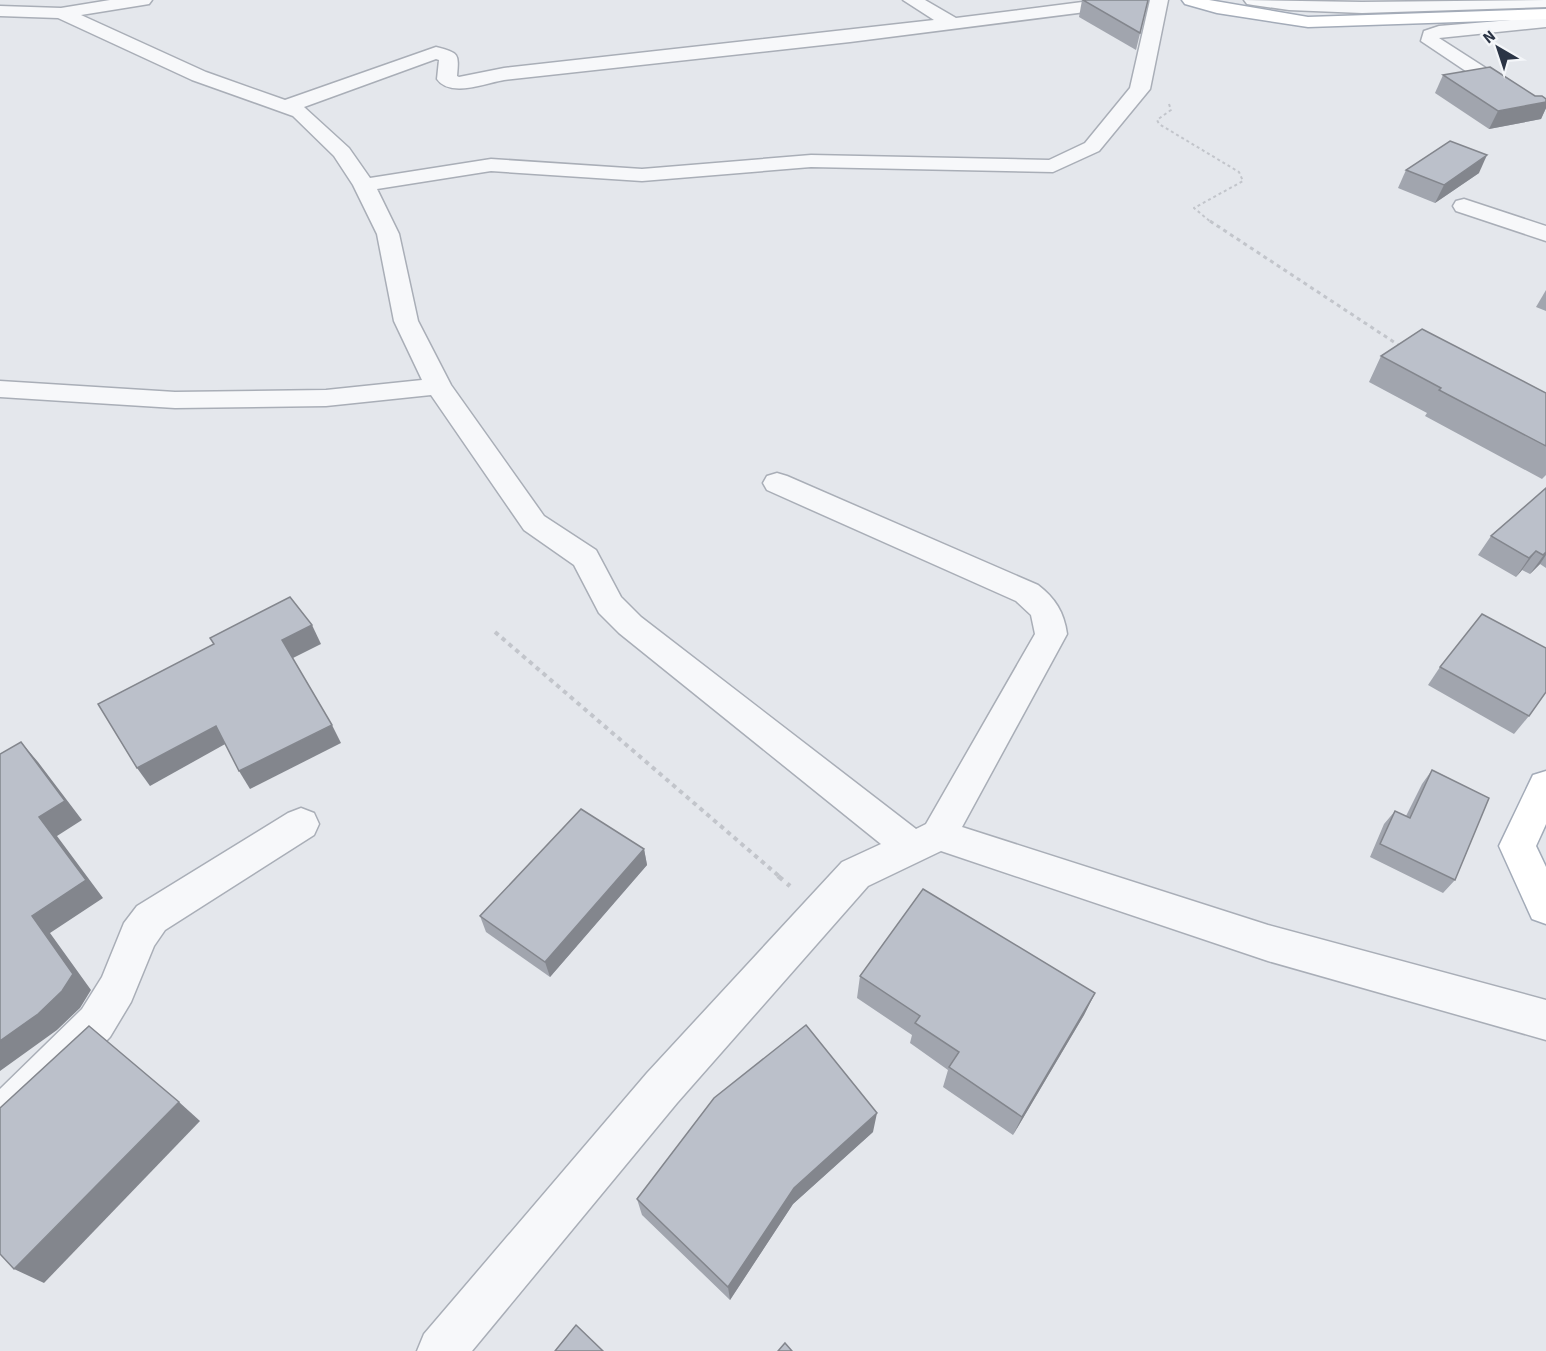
<svg xmlns="http://www.w3.org/2000/svg" width="1546" height="1351" viewBox="0 0 1546 1351" font-family="'Source Sans 3',sans-serif">
  <rect width="100%" height="100%" fill="#e4e7ec"/>
  <g fill="none" stroke-linecap="round" stroke-linejoin="round">
    <defs>
      <g id="minor">
        <path d="M110,0H152L149,4L143,5L81,15L206,72L285,100L436,47C459,53 459,53 457,76L459,77L504,68L934,20L903,0H925L956,18L1098,0H1132L1134,2L1131,6L1125,7L850,42L504,80C486,83 450,98 437,79L439,60L436,59L304,107L349,148L370,178L491,159L642,169L811,155L1049,160L1085,143L1130,88L1150,0H1168L1150,89L1099,151L1053,172L811,167L642,181L491,171L377,189L399,234L418,321L451,385L544,516L596,550L621,597L641,617L916,829L926,824L1035,634L1031,615L1016,601L767,490L763,483L767,476L777,473L787,476L1038,585C1055,598 1064,612 1067,634L962,827L1268,925L1546,1000V1040L1268,961L941,851L868,886L677,1103L472,1351H417L424,1334L647,1073L842,862L881,844L619,633L599,613L574,565L524,530L431,395L326,406L175,408L0,397V381L175,392L326,390L422,380L394,321L377,234L353,185L334,156L293,116L192,80L58,18L0,16V6L61,8Z"/>
        <polygon points="1244,0 1362,2 1546,0 1546,7 1362,13 1289,10 1253,5 1247,4"/>
        <polygon points="1546,17 1546,27 1439,38 1520,90 1523,94 1520,98 1506,98 1421,41 1424,31 1439,26"/>
        <polygon points="1464,199 1546,226 1546,241 1456,211 1453,206 1456,201"/>
        <polygon points="301,808 314,813 319,824 314,835 165,930 154,946 131,1002 110,1037 15,1134 0,1141 0,1089 82,1009 102,977 124,923 137,906 288,813"/>
      </g>
      <g id="major">
        <polygon points="1182,0 1209,0 1308,17 1546,9 1546,19 1308,27 1217,13 1185,4"/>
        <polygon points="1546,771 1546,824 1536,846 1546,867 1546,924 1532,919 1499,846 1533,775"/>
      </g>
    </defs>
    <!-- minor casing -->
    <use href="#minor" stroke="#a9aeb7" stroke-width="3"/>
    <!-- major casing -->
    <use href="#major" stroke="#a3abb8" stroke-width="3"/>
    <!-- path-far3 -->
    <polyline stroke="#c2c5cb" stroke-width="2" stroke-dasharray="3 3" stroke-linecap="butt" points="1169,104 1171,110 1157,120 1159,124 1239,172 1243,181 1194,208 1212,223"/>
    <!-- path-far2 -->
    <polyline stroke="#c2c5cb" stroke-width="3" stroke-dasharray="4 4" stroke-linecap="butt" points="1210,221 1403,348"/>
    <!-- path-far1 -->
    <polyline stroke="#c2c5cb" stroke-width="4" stroke-dasharray="4.5 4.5" stroke-linecap="butt" points="495,632 780,877"/>
    <!-- path -->
    <polyline stroke="#c2c5cb" stroke-width="4.5" stroke-dasharray="6 6" stroke-linecap="butt" points="778,876 790,886"/>
    <!-- minor -->
    <use href="#minor" fill="#f7f8fa" fill-rule="evenodd"/>
    <!-- major -->
    <use href="#major" fill="#fff" fill-rule="evenodd"/>
  </g>
  <!-- wall -->
  <g fill="#a1a5ae">
    <polygon points="1082,0 1148,0 1136,50 1079,17"/>
    <polygon points="1443,75 1546,99 1546,108 1541,119 1489,129 1435,93"/>
    <polygon points="1406,170 1479,173 1435,203 1398,188"/>
    <polygon points="1546,290 1546,311 1536,307"/>
    <polygon points="1381,356 1546,393 1546,475 1542,479 1425,416 1427,413 1369,382"/>
    <polygon points="1546,488 1546,568 1540,564 1530,574 1522,570 1516,577 1478,555 1491,536"/>
    <polygon points="1440,667 1529,716 1514,734 1428,685"/>
    <polygon points="1432,770 1455,880 1443,893 1370,857 1384,824 1395,811 1406,816 1422,784"/>
    <polygon points="644,849 647,865 550,977 486,932 480,916"/>
    <polygon points="860,976 1095,993 1084,1015 1013,1135 943,1087 948,1070 910,1043 912,1035 857,998"/>
    <polygon points="873,1132 793,1204 730,1300 642,1215 637,1199"/>
  </g>
  <!-- shaded-wall -->
  <g fill="#83868d">
    <polygon points="1546,102 1546,108 1541,119 1489,129 1498,111"/>
    <polygon points="1487,155 1479,173 1435,203 1444,185"/>
    <polygon points="1536,551 1522,570 1516,577 1529,558"/>
    <polygon points="1546,552 1546,555 1540,564 1530,574"/>
    <polygon points="312,625 321,644 291,659 282,640"/>
    <polygon points="332,725 341,743 250,789 239,771"/>
    <polygon points="216,726 227,743 150,786 137,768"/>
    <polygon points="21,742 38,762 82,820 57,836 103,898 50,933 91,990 80,1008 57,1030 0,1071 0,1041 32,916 39,817"/>
    <polygon points="644,849 647,865 550,977 545,962"/>
    <polygon points="1095,993 1084,1015 1013,1135 1022,1117"/>
    <polygon points="179,1102 200,1121 44,1283 14,1269"/>
    <polygon points="877,1113 873,1132 793,1204 730,1300 728,1287 794,1188"/>
  </g>
  <!-- building -->
  <g fill="#bbc0ca" stroke="#83868d" stroke-width="1.5">
    <polygon points="1083,0 1148,0 1140,33"/>
    <polygon points="1490,67 1535,96 1542,96 1546,99 1546,102 1498,111 1443,75"/>
    <polygon points="1450,141 1487,155 1444,185 1406,170"/>
    <polygon points="1422,329 1546,393 1546,446 1439,390 1441,388 1381,356"/>
    <polygon points="1546,488 1546,552 1543,555 1536,551 1529,558 1491,536"/>
    <polygon points="290,597 312,625 282,640 332,725 239,771 216,726 137,768 98,704 214,644 210,638"/>
    <polygon points="1482,614 1546,648 1546,692 1529,716 1440,667"/>
    <polygon points="21,742 65,801 39,817 86,880 32,916 73,974 62,991 38,1014 0,1041 0,754"/>
    <polygon points="1432,770 1489,798 1455,880 1380,844 1395,811 1410,818"/>
    <polygon points="581,809 644,849 545,962 480,916"/>
    <polygon points="923,889 1095,993 1022,1117 949,1067 959,1052 915,1023 920,1016 860,976"/>
    <polygon points="806,1025 877,1113 794,1188 728,1287 637,1199 714,1098"/>
    <polygon points="89,1026 179,1102 14,1269 0,1254 0,1108"/>
    <polygon points="576,1325 603,1351 555,1351"/>
    <polygon points="785,1343 792,1351 778,1351"/>
  </g>
  <!-- north arrow -->
  <g transform="translate(1498 48) rotate(321)" stroke="#f4f6f9" stroke-width="4.5" paint-order="stroke">
  <path d="M0-4.5L10 22L0 15L-10 22Z" fill="#2b3445"/>
  <text y="-9" font-size="16" font-weight="bold" text-anchor="middle" fill="#2b3445">N</text>
  </g>
</svg>
